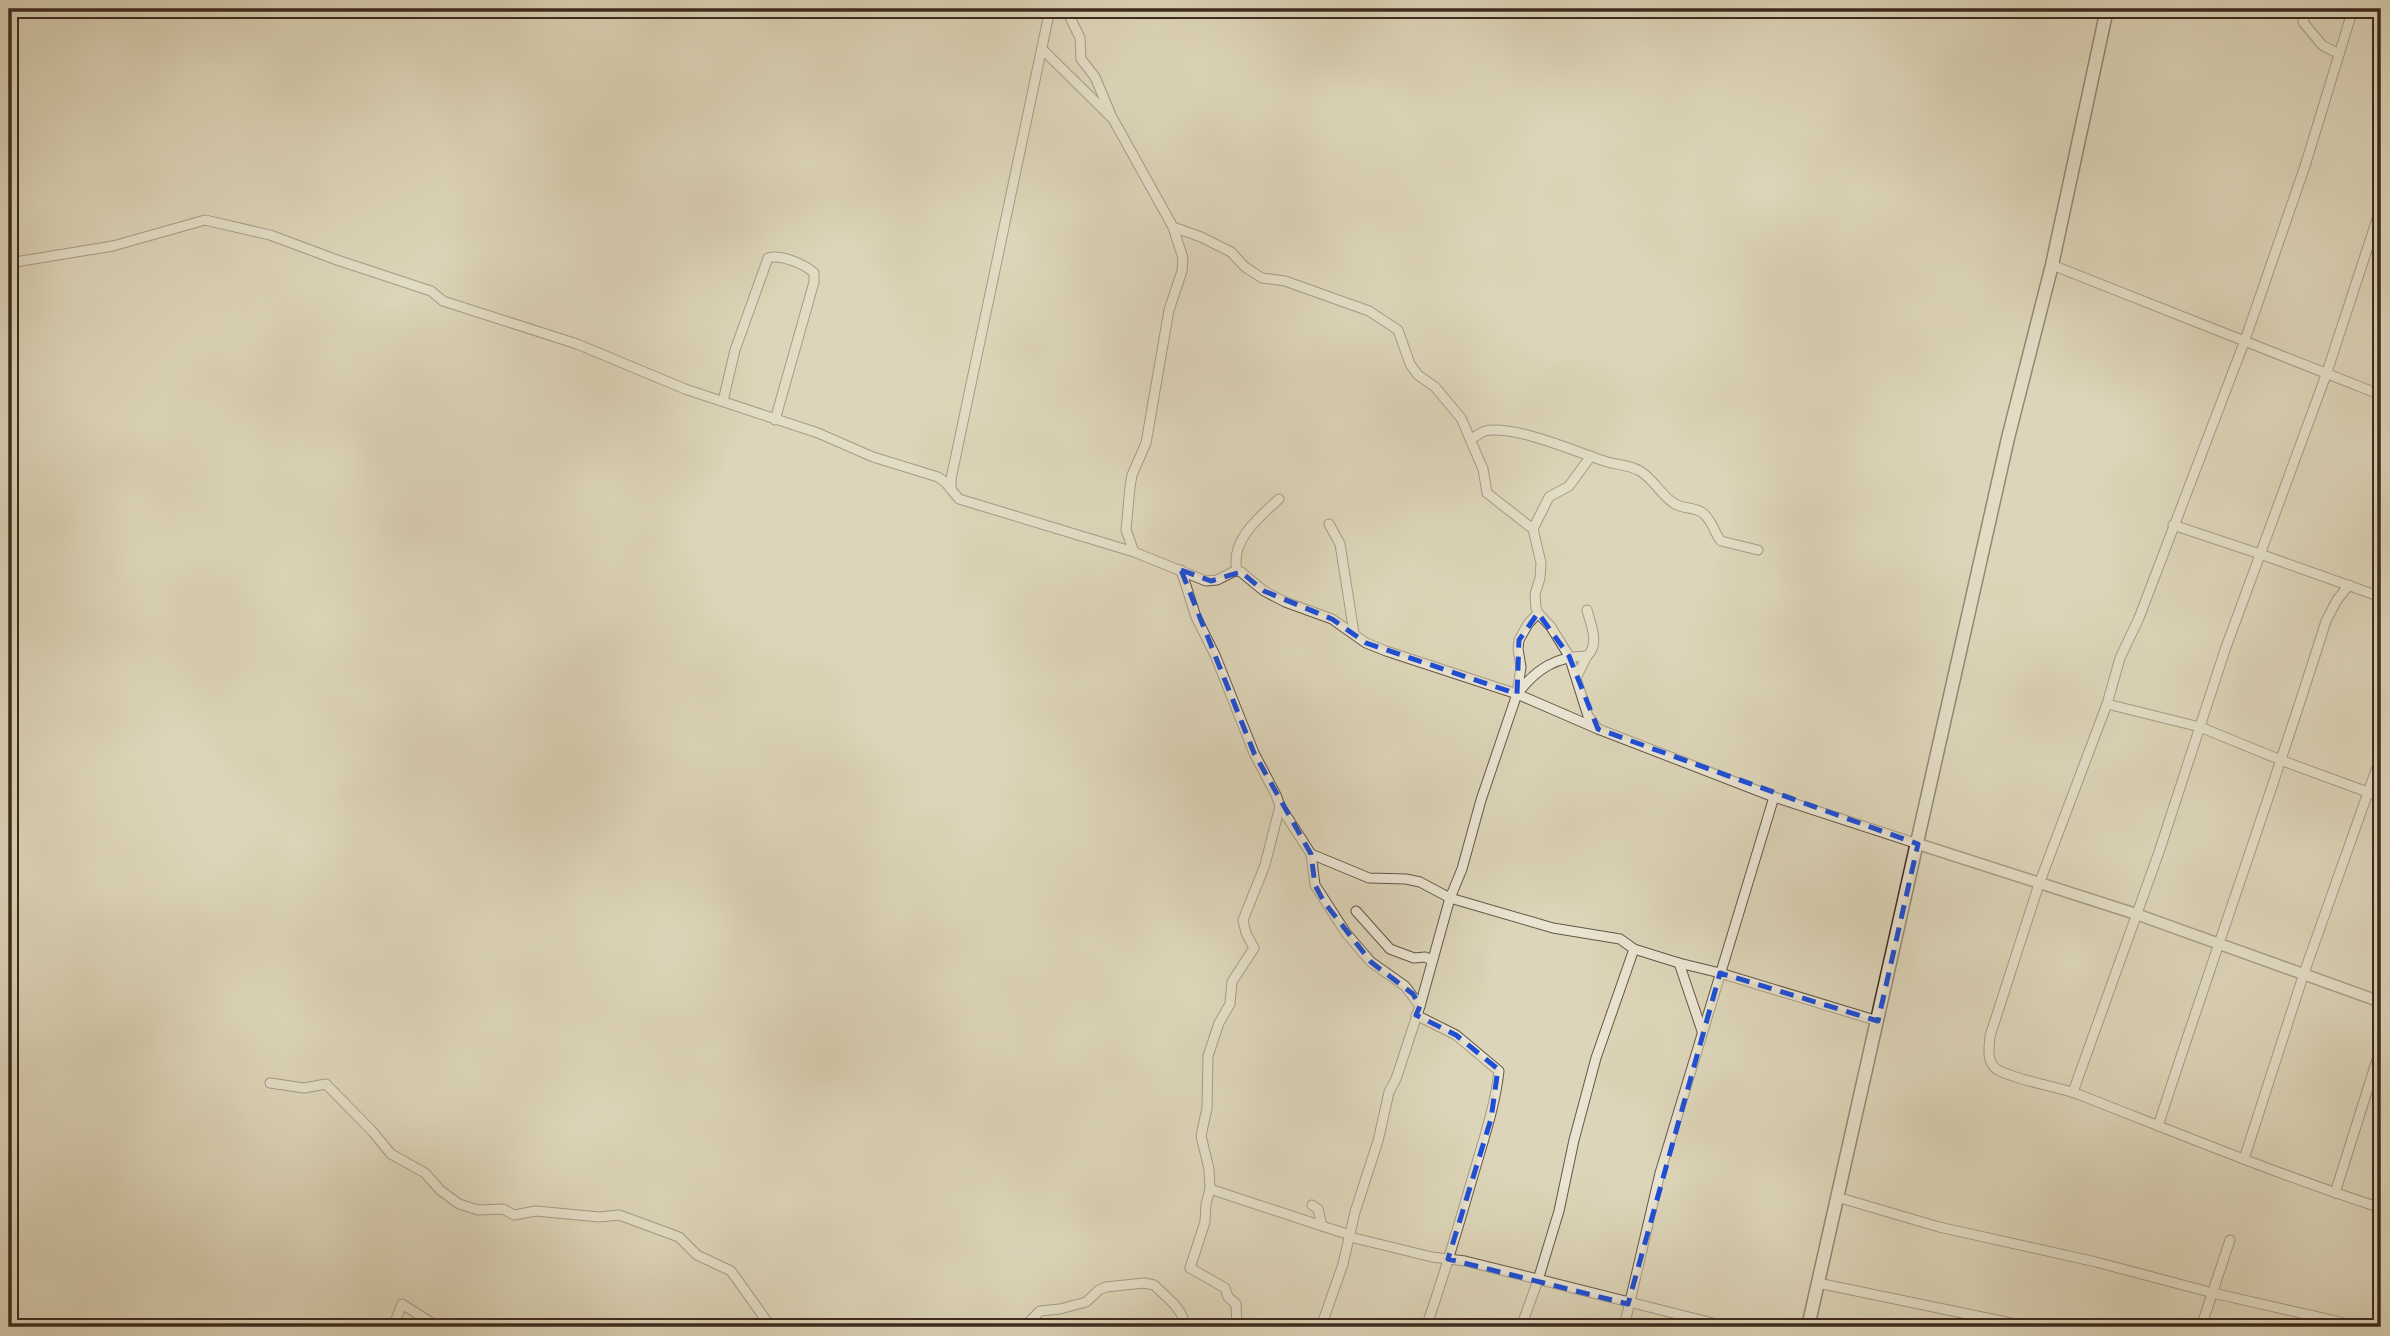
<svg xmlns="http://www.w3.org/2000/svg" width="2390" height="1336" viewBox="0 0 2390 1336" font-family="'IM FELL Great Primer',serif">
  <rect width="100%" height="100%" fill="#ddd5b9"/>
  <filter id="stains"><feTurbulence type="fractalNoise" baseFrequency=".00286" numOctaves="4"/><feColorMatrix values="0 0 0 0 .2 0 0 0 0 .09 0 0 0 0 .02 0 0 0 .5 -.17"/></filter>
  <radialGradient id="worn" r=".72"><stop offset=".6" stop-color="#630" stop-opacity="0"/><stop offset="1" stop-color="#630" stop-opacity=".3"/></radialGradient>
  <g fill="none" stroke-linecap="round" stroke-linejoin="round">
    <defs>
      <g id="minor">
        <polyline points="1066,9 1080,38 1081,59 1095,77 1111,115"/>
        <polyline points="2306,9 2303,22 2322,45 2339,54"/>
        <path d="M2353,9L2305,166L2245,340L2139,618L2120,658L2107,704L2039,884L1990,1036C1989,1048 1986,1063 1998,1070C2018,1081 2057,1086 2080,1095C2180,1134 2279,1175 2381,1208"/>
        <polyline points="1042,49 1113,119 1173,227 1183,258 1182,271 1169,310 1146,443 1132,475 1130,487 1126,530 1134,552"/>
        <polyline points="1173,227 1201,237 1231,252 1245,267 1262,278 1285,281 1369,311 1398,330 1410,364 1418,375 1435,387 1461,418 1483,469 1487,493 1533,529 1541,563 1540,578 1535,594 1536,608 1538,613 1551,627 1569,656 1588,716 1597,728"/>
        <polyline points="9,263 113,246 205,220 270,235 337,260 431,291 443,301 577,344 685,389 818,433 873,457 938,477 945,482 959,499 1134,552 1206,581 1217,580 1235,571 1241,572 1264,591 1285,602 1332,619 1366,643 1386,651 1517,694 1598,729 1774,797 1918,844"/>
        <polyline points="2052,265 2381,395"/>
        <path d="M723,401L735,350L768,258C780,254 805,264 814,273V282L775,420"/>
        <path d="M1471,439C1475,437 1481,432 1485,431C1512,424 1577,452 1604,461C1616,465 1630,465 1640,471C1655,480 1661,496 1675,504C1685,510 1695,506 1704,514C1713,522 1714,533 1721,541L1758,550"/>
        <polyline points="951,489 951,479 1050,9"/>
        <polyline points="1329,524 1340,544 1354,633"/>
        <polyline points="2173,525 2260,554 2381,597"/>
        <polyline points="1533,529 1549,497 1569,486 1591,456"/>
        <polyline points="1181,570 1196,617 1215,655 1254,753 1276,795 1280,806 1311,854 1369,878 1406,879 1420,882 1450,898 1553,928 1620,939 1634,949 1679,963 1720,973 1878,1021"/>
        <path d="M1237,571C1230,541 1258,518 1279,499"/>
        <path d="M1587,656C1600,645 1591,625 1587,610"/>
        <path d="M1518,693C1536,669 1557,656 1587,656L1577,676"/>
        <polyline points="2107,704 2200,727 2283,761 2381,797"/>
        <polyline points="1311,854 1315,885 1346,933 1371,962 1405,986 1420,1006"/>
        <polyline points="1356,911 1390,949 1414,958 1425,957 1432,960"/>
        <polyline points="1679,963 1702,1031"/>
        <path d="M1416,1015L1456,1035L1499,1071C1495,1107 1483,1141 1473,1176C1458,1227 1444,1277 1426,1327"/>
        <polyline points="270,1083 304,1088 326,1084 373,1132 391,1154 425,1173 440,1190 459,1204 478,1210 503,1209 514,1215 536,1211 599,1217 619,1215 679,1237 697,1255 731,1271 771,1327"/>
        <polyline points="2073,1092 2159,852 2225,650 2326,375 2381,207"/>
        <path d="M2158,1126C2213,957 2273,790 2326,621L2337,600L2349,585"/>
        <polyline points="2244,1159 2304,973 2381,756"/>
        <polyline points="1210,1189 1322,1226"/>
        <polyline points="2335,1193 2381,1047"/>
        <polyline points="1837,1197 1939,1227 2096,1262 2213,1293 2362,1327"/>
        <polyline points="1312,1205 1318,1209 1322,1226 1350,1235"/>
        <polyline points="1350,1237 1432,1257 1465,1261 1729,1327"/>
        <polyline points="1818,1283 2030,1327"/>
        <polyline points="393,1327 402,1304 438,1327"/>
        <polyline points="1024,1327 1040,1311 1060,1309 1086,1302 1099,1290 1106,1287 1144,1283 1154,1285 1174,1304 1180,1312 1187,1327"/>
        <polyline points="1237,1327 1236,1304 1228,1297 1225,1288 1190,1268 1205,1222 1206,1204 1210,1189 1209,1169 1201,1136 1207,1108 1208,1056 1219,1023 1230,1004 1232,982 1254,948 1246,933 1243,920 1265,865 1280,806"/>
        <polyline points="1321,1327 1343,1264 1355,1212 1378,1141 1389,1092 1396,1079 1420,1006 1450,898 1462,869 1481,800 1517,694 1521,667 1518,649 1519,640 1528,624 1538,613"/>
        <polyline points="1521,1327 1538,1280 1559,1211 1574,1140 1596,1058 1634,949"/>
        <polyline points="1624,1327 1660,1173 1774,797"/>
        <polyline points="2201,1327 2230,1240"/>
      </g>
      <polyline id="tertiary" points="1918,844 2136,914 2381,1002"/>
      <polyline id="secondary" points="1808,1327 2008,438 2052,265 2107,9"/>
    </defs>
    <!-- minor casing -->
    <use href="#minor" stroke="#655546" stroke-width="11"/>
    <!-- tertiary casing -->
    <use href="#tertiary" stroke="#655546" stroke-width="13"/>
    <!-- secondary casing -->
    <use href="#secondary" stroke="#3d2a1f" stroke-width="15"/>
    <!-- minor -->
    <use href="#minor" stroke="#e9e4d2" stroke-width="9"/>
    <!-- tertiary -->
    <use href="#tertiary" stroke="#e9e4d2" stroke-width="10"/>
    <!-- secondary -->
    <use href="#secondary" stroke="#e9e4d2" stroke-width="12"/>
  </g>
  <!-- marked area -->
  <path d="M0 0H2390V1336H0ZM1181,570L1211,581L1241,572L1264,591L1332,619L1366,643L1517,694L1519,640L1538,613L1569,656L1598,729L1918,844L1878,1021L1720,973L1628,1304L1448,1259L1491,1119L1498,1069L1456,1035L1416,1015L1420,1006L1413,994L1371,962L1324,902L1315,885L1311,854L1254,753Z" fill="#ddd5b9" fill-opacity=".55" fill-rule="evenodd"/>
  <path fill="none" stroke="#1d4ed8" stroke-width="5" stroke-dasharray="14 9" stroke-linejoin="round" d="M1181,570L1211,581L1241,572L1264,591L1332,619L1366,643L1517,694L1519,640L1538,613L1569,656L1598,729L1918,844L1878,1021L1720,973L1628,1304L1448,1259L1491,1119L1498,1069L1456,1035L1416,1015L1420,1006L1413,994L1371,962L1324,902L1315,885L1311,854L1254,753Z"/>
  <!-- margin -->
  <rect width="2390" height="1336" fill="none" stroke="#ddd5b9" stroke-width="35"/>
  <rect x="10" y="10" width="2369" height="1315" fill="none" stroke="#3d2a1f" stroke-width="3.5"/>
  <rect x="18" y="18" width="2355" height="1301" fill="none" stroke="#3d2a1f" stroke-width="2"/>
  <rect width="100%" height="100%" filter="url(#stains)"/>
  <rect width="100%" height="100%" fill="url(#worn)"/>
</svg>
